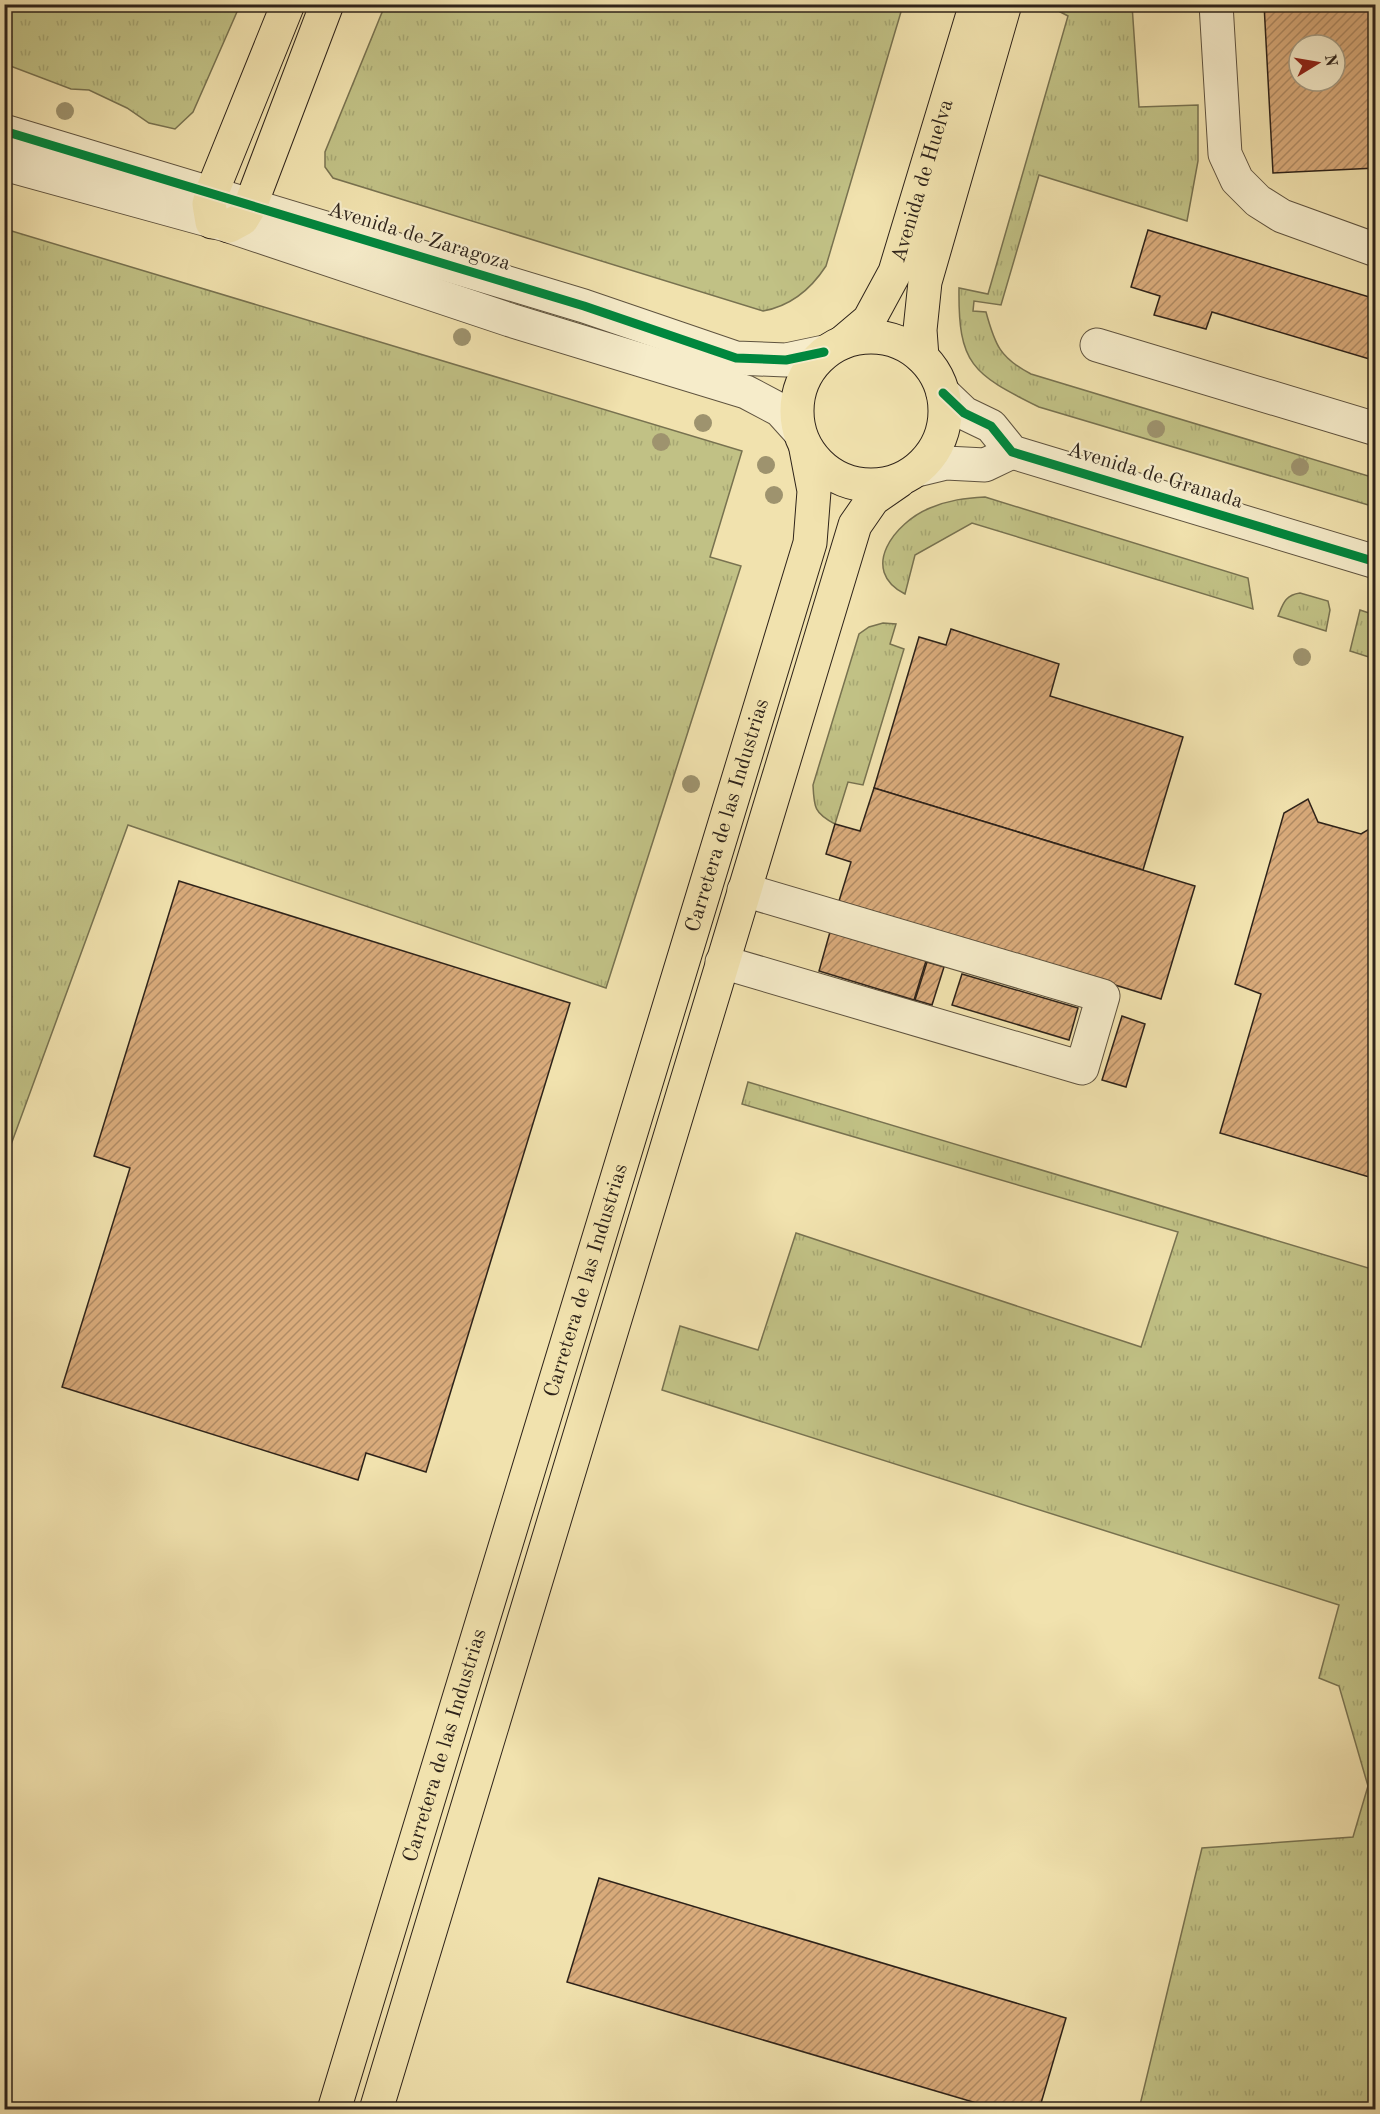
<svg xmlns="http://www.w3.org/2000/svg" width="1380" height="2114" viewBox="0 0 1380 2114" font-family="'Old Standard TT',serif">
  <defs>
    <pattern id="grass-tufts" width="24" height="20" patternUnits="userSpaceOnUse" patternTransform="scale(1.5)"><rect width="24" height="20" fill="#c1c185"/><path d="M3 7l-1-3M5 7V3M7 7l1-3M15 17l-1-3M17 17v-4M19 17l1-3" fill="none" stroke="#a6a672"/></pattern>
    <pattern id="building-hatch" width="6" height="6" patternUnits="userSpaceOnUse" patternTransform="scale(1.5)"><rect width="6" height="6" fill="#d9ab7b"/><path d="M-1 1l2-2M0 6l6-6M5 7l2-2" fill="none" stroke="#b08b64"/></pattern>
  </defs>
  <rect width="100%" height="100%" fill="#f1e2ae"/>
  <filter id="stains"><feTurbulence type="fractalNoise" baseFrequency=".00333" numOctaves="4"/><feColorMatrix values="0 0 0 0 .2 0 0 0 0 .09 0 0 0 0 .02 0 0 0 .5 -.17"/></filter>
  <radialGradient id="worn" r=".72"><stop offset=".6" stop-color="#630" stop-opacity="0"/><stop offset="1" stop-color="#630" stop-opacity=".3"/></radialGradient>
  <!-- grass -->
  <g fill="url(#grass-tufts)" stroke="#787250" stroke-width="1.5">
    <polygon points="4,5 5,4 240,5 193,112 175,129 149,123 127,108 89,90 71,89 5,64"/>
    <path d="M385,5V4L903,5L826,266C811,289 791,306 763,311L333,178L325,167V152Z"/>
    <path d="M1047,5H1132L1139,107L1198,105V161L1187,221L1039,175L1001,305L974,301L973,311L986,312C995,345 1000,358 1031,374L1375,478V507L1039,407C972,374 958,364 959,288L988,294L1068,16Z"/>
    <polygon points="5,229 742,451 710,557 741,566 606,988 128,825 5,1161"/>
    <path d="M985,497L1248,578L1253,609L972,523L915,555L905,594C858,570 895,522 930,508C949,500 965,498 985,497Z"/>
    <path d="M1300,593L1328,601L1330,610L1326,631L1278,616C1283,604 1285,595 1300,593Z"/>
    <polygon points="1360,610 1375,615 1375,659 1350,651"/>
    <path d="M883,623L896,624L890,644L904,649L863,785L848,782L835,824C814,813 814,807 813,785L859,634L869,627Z"/>
    <polygon points="748,1082 1375,1270 1375,2109 1139,2109 1202,1848 1353,1837 1368,1786 1339,1686 1319,1678 1339,1605 662,1390 680,1326 758,1350 796,1233 1141,1347 1178,1232 742,1104"/>
  </g>
  <!-- building -->
  <g fill="url(#building-hatch)" stroke="#2e231a" stroke-width="1.5" fill-rule="evenodd">
    <path d="M1264,4H1376V168L1273,173ZM1299,45H1335V81H1299Z"/>
    <polygon points="1148,230 1376,299 1376,361 1212,312 1206,329 1154,315 1160,296 1131,287"/>
    <polygon points="951,629 1059,664 1050,696 1183,737 1143,870 874,788 919,637 946,645"/>
    <polygon points="874,788 1195,886 1161,999 839,901 851,862 826,854 835,824 860,831"/>
    <polygon points="1308,799 1318,822 1361,834 1376,825 1376,1179 1220,1133 1261,994 1235,984 1284,813"/>
    <polygon points="179,881 570,1003 426,1472 366,1453 358,1480 62,1387 130,1168 94,1156"/>
    <polygon points="830,932 926,961 914,1000 819,971"/>
    <polygon points="927,962 944,967 932,1005 915,1000"/>
    <polygon points="962,974 1078,1008 1069,1040 952,1005"/>
    <polygon points="1122,1016 1145,1024 1126,1087 1102,1080"/>
    <polygon points="599,1878 1066,2018 1039,2110 1000,2110 567,1982"/>
  </g>
  <g fill="none" stroke-linecap="round" stroke-linejoin="round">
    <defs>
      <g id="minor">
        <polyline points="1216,4 1225,154 1237,180 1258,201 1282,216 1376,250"/>
        <polyline points="4,131 584,306 736,358 786,360 824,352"/>
        <polyline points="4,164 226,225 510,320 746,392 780,410 798,430"/>
        <polyline points="1097,345 1376,429"/>
        <polyline points="943,393 964,413 991,426 1012,452 1376,562"/>
        <polyline points="917,470 946,463 985,465 1012,452"/>
        <polyline points="722,962 1082,1068 1103,996 744,890"/>
      </g>
      <g id="major">
        <polyline points="212,222 209,204 212,192 288,4"/>
        <polyline points="229,226 242,219 251,204 327,4"/>
        <circle cx="871" cy="411" r="74"/>
        <path id="s1" d="M843,342L869,320L895,272L976,4"/>
        <polyline points="922,357 920,330 925,282 1005,4"/>
        <path id="s2" d="M334,2110L810,543L814,491L806,449"/>
        <polyline points="376,2110 855,525 873,499 899,481"/>
      </g>
    </defs>
    <!-- minor casing -->
    <use href="#minor" stroke="#5f533f" stroke-width="35"/>
    <!-- major casing -->
    <use href="#major" stroke="#2e231a" stroke-width="35"/>
    <!-- minor -->
    <use href="#minor" stroke="#f6ecca" stroke-width="33"/>
    <!-- major -->
    <use href="#major" stroke="#f1e2ae" stroke-width="33"/>
    <defs>
      <g id="cycleway">
        <polyline points="4,131 584,306 736,358 786,360 824,352"/>
        <polyline points="943,393 964,413 991,426 1012,452 1376,562"/>
      </g>
    </defs>
    <!-- cycleway casing -->
    <use href="#cycleway" stroke="#f6ecca" stroke-width="13"/>
    <!-- cycleway -->
    <use href="#cycleway" stroke="#00873e" stroke-width="9"/>
  </g>
  <!-- trees -->
  <g fill="#9e936e">
    <circle cx="65" cy="111" r="9"/>
    <circle cx="462" cy="337" r="9"/>
    <circle cx="703" cy="423" r="9"/>
    <circle cx="1156" cy="429" r="9"/>
    <circle cx="661" cy="442" r="9"/>
    <circle cx="766" cy="465" r="9"/>
    <circle cx="1300" cy="467" r="9"/>
    <circle cx="774" cy="495" r="9"/>
    <circle cx="1302" cy="657" r="9"/>
    <circle cx="691" cy="784" r="9"/>
  </g>
  <g text-anchor="middle" dominant-baseline="central" stroke-width="4.5" stroke-linejoin="round" paint-order="stroke">
    <!-- street labels -->
    <g font-size="21" fill="#2e231a" stroke="#f6ecca">
      <text stroke="none"><textPath href="#s1" startOffset="184">Avenida de Huelva</textPath></text>
      <text transform="translate(419 237) rotate(17)">Avenida de Zaragoza</text>
      <text transform="translate(1155 476) rotate(17)">Avenida de Granada</text>
      <text stroke="none"><textPath href="#s2" startOffset="1353">Carretera de las Industrias</textPath></text>
      <text stroke="none"><textPath href="#s2" startOffset="867">Carretera de las Industrias</textPath></text>
      <text stroke="none"><textPath href="#s2" startOffset="381">Carretera de las Industrias</textPath></text>
    </g>
  </g>
  <!-- margin -->
  <rect width="1380" height="2114" fill="none" stroke="#f1e2ae" stroke-width="24"/>
  <rect x="6" y="6" width="1368" height="2102" fill="none" stroke="#2e231a" stroke-width="3"/>
  <rect x="12" y="12" width="1356" height="2090" fill="none" stroke="#2e231a" stroke-width="1.5"/>
  <!-- north arrow -->
  <g transform="translate(1317 63) rotate(79)"><circle r="28" fill="#f6ecca" stroke="#a69c84" stroke-width="1.5"/>
  <path d="M0-4.5L10 22L0 15L-10 22Z" fill="#8f2418"/>
  <text y="-9" font-size="16" font-weight="bold" text-anchor="middle" fill="#2e231a">N</text>
  </g>
  <rect width="100%" height="100%" filter="url(#stains)"/>
  <rect width="100%" height="100%" fill="url(#worn)"/>
</svg>
